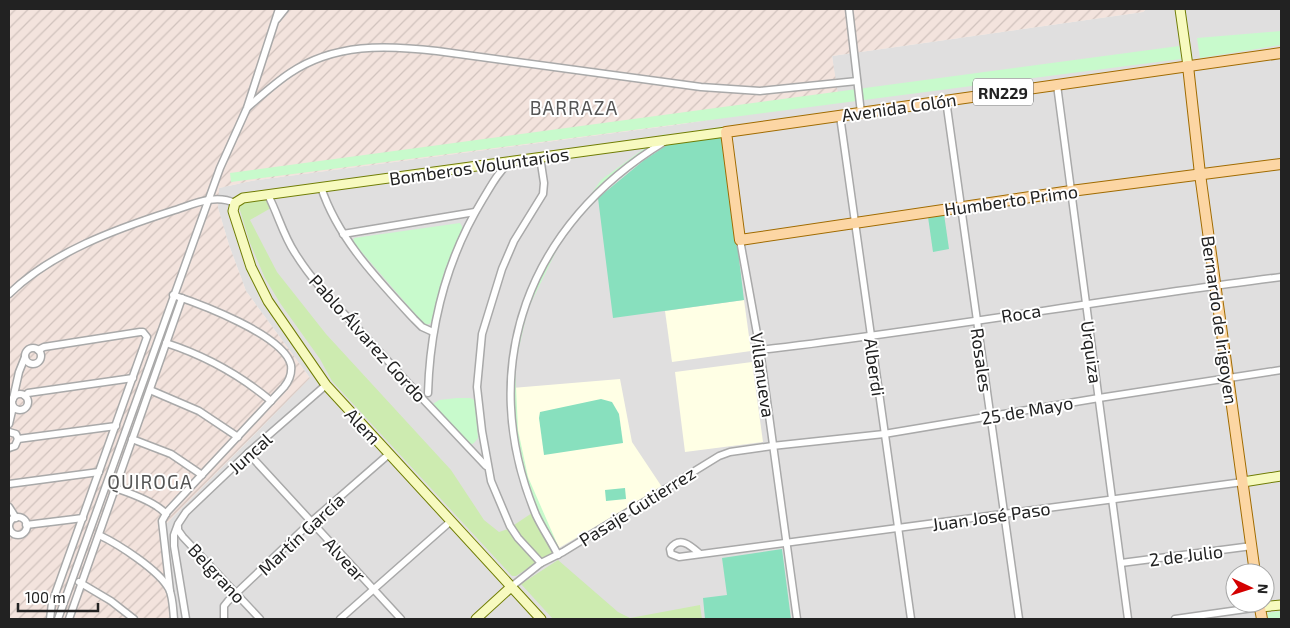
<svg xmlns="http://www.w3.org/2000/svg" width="1290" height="628" viewBox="0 0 1290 628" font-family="'Exo 2',sans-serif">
  <defs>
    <pattern id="military-furrows" width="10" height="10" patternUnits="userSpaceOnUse" patternTransform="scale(1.25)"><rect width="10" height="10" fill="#f3e3dd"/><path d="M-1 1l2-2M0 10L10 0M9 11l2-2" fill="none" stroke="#d0c2bd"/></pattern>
  </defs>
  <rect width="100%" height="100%" fill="#f2efe9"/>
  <!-- residential -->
  <path fill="#e0dfdf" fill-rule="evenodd" d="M1146,9H1281V619H178L162,528L310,378L246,291L229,245L218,208L219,188L251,181L675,125L838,100L832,56L1143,12ZM1235,573H1265V603H1235Z"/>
  <!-- education -->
  <g fill="#ffffe5">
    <polygon points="744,300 751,351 672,362 665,311"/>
    <polygon points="752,362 763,442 685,452 675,372"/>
    <polygon points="620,379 632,442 662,487 559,548 538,511 525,480 517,443 512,388"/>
  </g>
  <!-- military -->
  <polygon fill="url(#military-furrows)" points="9,9 1146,9 1143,12 832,56 839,100 675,125 251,181 219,188 218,208 229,245 246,291 310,378 162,528 178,619 9,619"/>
  <!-- grass -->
  <g fill="#cdebb0">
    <polygon points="265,198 271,208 250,220 277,272 326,334 451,470 484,520 499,532 508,529 532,513 553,552 516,576 512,576 332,381 320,359 280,303 265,278 250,243 239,207 240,202"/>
    <polygon points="558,560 618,612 630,618 700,605 702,619 553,619 521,584"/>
  </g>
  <!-- park -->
  <g fill="#c8facc">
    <polygon points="1281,31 1281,45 1200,58 1197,38"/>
    <polygon points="1179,46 1181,59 231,182 230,173"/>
    <polygon points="664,134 669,140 614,182 565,233 528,309 515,365 518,430 528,477 559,548 553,552 527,484 515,422 512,364 526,306 557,243 601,180"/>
    <polygon points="460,223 464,230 445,269 431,323 427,325 422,322 353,242 354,238"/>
    <polygon points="457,398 470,398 475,400 478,438 474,443 470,445 461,438 435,409 433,404 439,400"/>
    <polygon points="1281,611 1281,619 1268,619 1267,613"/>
  </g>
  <!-- pitch -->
  <g fill="#88e0be">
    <polygon points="724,135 744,300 613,318 598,198 643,161 667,145"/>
    <polygon points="944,214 949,249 933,252 928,217"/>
    <polygon points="601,399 612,402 619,414 623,443 544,455 539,418 540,412"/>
    <polygon points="625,488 626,499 606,501 605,490"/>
    <polygon points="782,549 791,619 705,619 703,598 727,595 722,558"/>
  </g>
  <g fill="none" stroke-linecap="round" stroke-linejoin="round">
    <defs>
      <g id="street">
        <polyline points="849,9 861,113"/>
        <polyline points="277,19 285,9"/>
        <polyline points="1057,85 1128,619"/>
        <polyline points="946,100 1019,619"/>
        <path d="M248,107C262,95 275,83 290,73C335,43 386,45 437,51L701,87L760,91L857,81"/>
        <polyline points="840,116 911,619"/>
        <polyline points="540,157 544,183 543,194 514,241 502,269 482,334 477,387 482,431 491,481 510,526 518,538 541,563"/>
        <path d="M321,187C338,239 378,280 414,319L422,327L433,332"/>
        <path d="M268,195C278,214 283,235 295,253C314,284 340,309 364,335C404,379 445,423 486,466"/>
        <polyline points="343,234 475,212"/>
        <polyline points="740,240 760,350 797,619"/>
        <path d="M9,294C52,252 116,229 172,211C192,205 214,193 235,203"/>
        <path d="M166,343C206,356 240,375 271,401"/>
        <circle cx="33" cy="356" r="8"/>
        <polyline points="38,350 44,347 140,332 143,332 147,337 52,603 50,619"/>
        <path d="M760,350C934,330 1107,299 1281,277"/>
        <polyline points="150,390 199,411 238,437"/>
        <path d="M428,393C430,324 447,258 483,199C491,186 498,172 510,162"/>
        <circle cx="20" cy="402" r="8"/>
        <polyline points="25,396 28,393 133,378"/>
        <polyline points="13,399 19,372 25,357"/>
        <polyline points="9,424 13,407"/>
        <polyline points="9,432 16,434 18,439"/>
        <polyline points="18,439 116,426"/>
        <polyline points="132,439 171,454 202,475"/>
        <polyline points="9,448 15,446 18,439"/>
        <polyline points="248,453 401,619"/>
        <polyline points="9,484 99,472"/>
        <path d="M115,488C130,493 156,502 166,514"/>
        <polyline points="9,507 16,518"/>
        <circle cx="18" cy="526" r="9"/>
        <polyline points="26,525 83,518"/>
        <polyline points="178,527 178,530 183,537 260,619"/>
        <path d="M99,535C118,544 159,570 169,589C173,597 173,610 174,619"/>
        <path d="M700,554C691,546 680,535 670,549L671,554L679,557L1243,482"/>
        <path d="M558,555C551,541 542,528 536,515C474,366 529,224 664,142"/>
        <polyline points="1121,563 1252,546"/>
        <polyline points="79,582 111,601 134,619"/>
        <polyline points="511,587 541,563 563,552 719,456 730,452 772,446 884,434 1099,398 1281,370"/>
        <path d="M170,591L162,521L167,512L284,387C289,381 292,373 291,365C284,335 200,304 173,295"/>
        <polyline points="58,619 220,168 247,108 279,9"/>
        <polyline points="69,619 182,298"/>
        <polyline points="186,619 174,546 174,535 178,524 186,512 248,453 326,385"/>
        <polyline points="224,619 224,606 228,601 311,522 389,454"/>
        <polyline points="340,619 451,521"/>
        <polyline points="1175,619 1260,607"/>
      </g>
      <g id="secondary">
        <polyline points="1180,9 1188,66"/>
        <polyline points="1243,482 1281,476"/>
        <polyline points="1260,607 1281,605"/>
        <polyline points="476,619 511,587"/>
        <polyline points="541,619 326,385 268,301 251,267 233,211 235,203 243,198 726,132"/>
      </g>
      <g id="primary">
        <polyline points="1281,53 726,132 740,240 1071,191 1281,164"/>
        <polyline points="1188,66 1200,174 1255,573"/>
        <polyline points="1259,603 1262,619"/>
      </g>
    </defs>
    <!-- street casing -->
    <use href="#street" stroke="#a9a9a9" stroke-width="9"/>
    <!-- secondary casing -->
    <use href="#secondary" stroke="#707d05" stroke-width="11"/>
    <!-- primary casing -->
    <use href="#primary" stroke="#a06b00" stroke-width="12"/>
    <!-- street -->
    <use href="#street" stroke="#fff" stroke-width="6"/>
    <!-- secondary -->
    <use href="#secondary" stroke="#f7fabf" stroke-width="9"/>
    <!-- primary -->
    <use href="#primary" stroke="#fcd6a4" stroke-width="10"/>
  </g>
  <g text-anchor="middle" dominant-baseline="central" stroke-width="4" stroke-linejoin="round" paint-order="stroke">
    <!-- shield labels -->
    <rect fill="#fff" stroke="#646464" stroke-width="1" x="973" y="78.5" width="60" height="27" rx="4"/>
    <g font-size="16" font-weight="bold" fill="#222">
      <text x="1003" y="92">RN229</text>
    </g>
    <!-- street labels -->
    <g font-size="18" fill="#222" stroke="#fff">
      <text transform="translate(899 107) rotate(-8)">Avenida Colón</text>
      <text transform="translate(479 166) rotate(-8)">Bomberos Voluntarios</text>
      <text transform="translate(1011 200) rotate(-8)">Humberto Primo</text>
      <text transform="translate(1021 313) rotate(-9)">Roca</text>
      <text transform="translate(1220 320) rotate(82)">Bernardo de Irigoyen</text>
      <text transform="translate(368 338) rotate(48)">Pablo Álvarez Gordo</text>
      <text transform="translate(1092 352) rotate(82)">Urquiza</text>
      <text transform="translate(982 360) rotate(82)">Rosales</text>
      <text transform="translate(875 367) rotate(82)">Alberdi</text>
      <text transform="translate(763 375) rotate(82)">Villanueva</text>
      <text transform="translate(1027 410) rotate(-10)">25 de Mayo</text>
      <text transform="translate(363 426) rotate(47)">Alem</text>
      <text transform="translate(250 453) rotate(-42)">Juncal</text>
      <text transform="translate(637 506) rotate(-32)">Pasaje Gutierrez</text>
      <text transform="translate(991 516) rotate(-8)">Juan José Paso</text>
      <text transform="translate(301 534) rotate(-43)">Martín García</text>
      <text transform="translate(1186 555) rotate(-7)">2 de Julio</text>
      <text transform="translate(345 559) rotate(47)">Alvear</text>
      <text transform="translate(217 573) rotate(47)">Belgrano</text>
    </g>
    <!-- neighbourhood labels -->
    <g font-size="19" letter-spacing="1" fill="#555" stroke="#fff">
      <text x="574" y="107">BARRAZA</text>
      <text x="150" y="481">QUIROGA</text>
    </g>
  </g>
  <!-- border -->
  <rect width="1290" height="628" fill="none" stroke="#222222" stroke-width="20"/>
  <!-- north arrow -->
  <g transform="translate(1250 588) rotate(94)"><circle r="24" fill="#ffffff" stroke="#a7a7a7"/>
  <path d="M0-4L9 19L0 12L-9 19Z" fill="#d40000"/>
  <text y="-8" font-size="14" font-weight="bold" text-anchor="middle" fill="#222222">N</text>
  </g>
  <!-- scale -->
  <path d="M18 603v8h80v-8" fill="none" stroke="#222222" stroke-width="2.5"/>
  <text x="25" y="603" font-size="15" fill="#222222" stroke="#ffffff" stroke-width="4" paint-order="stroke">100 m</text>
</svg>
